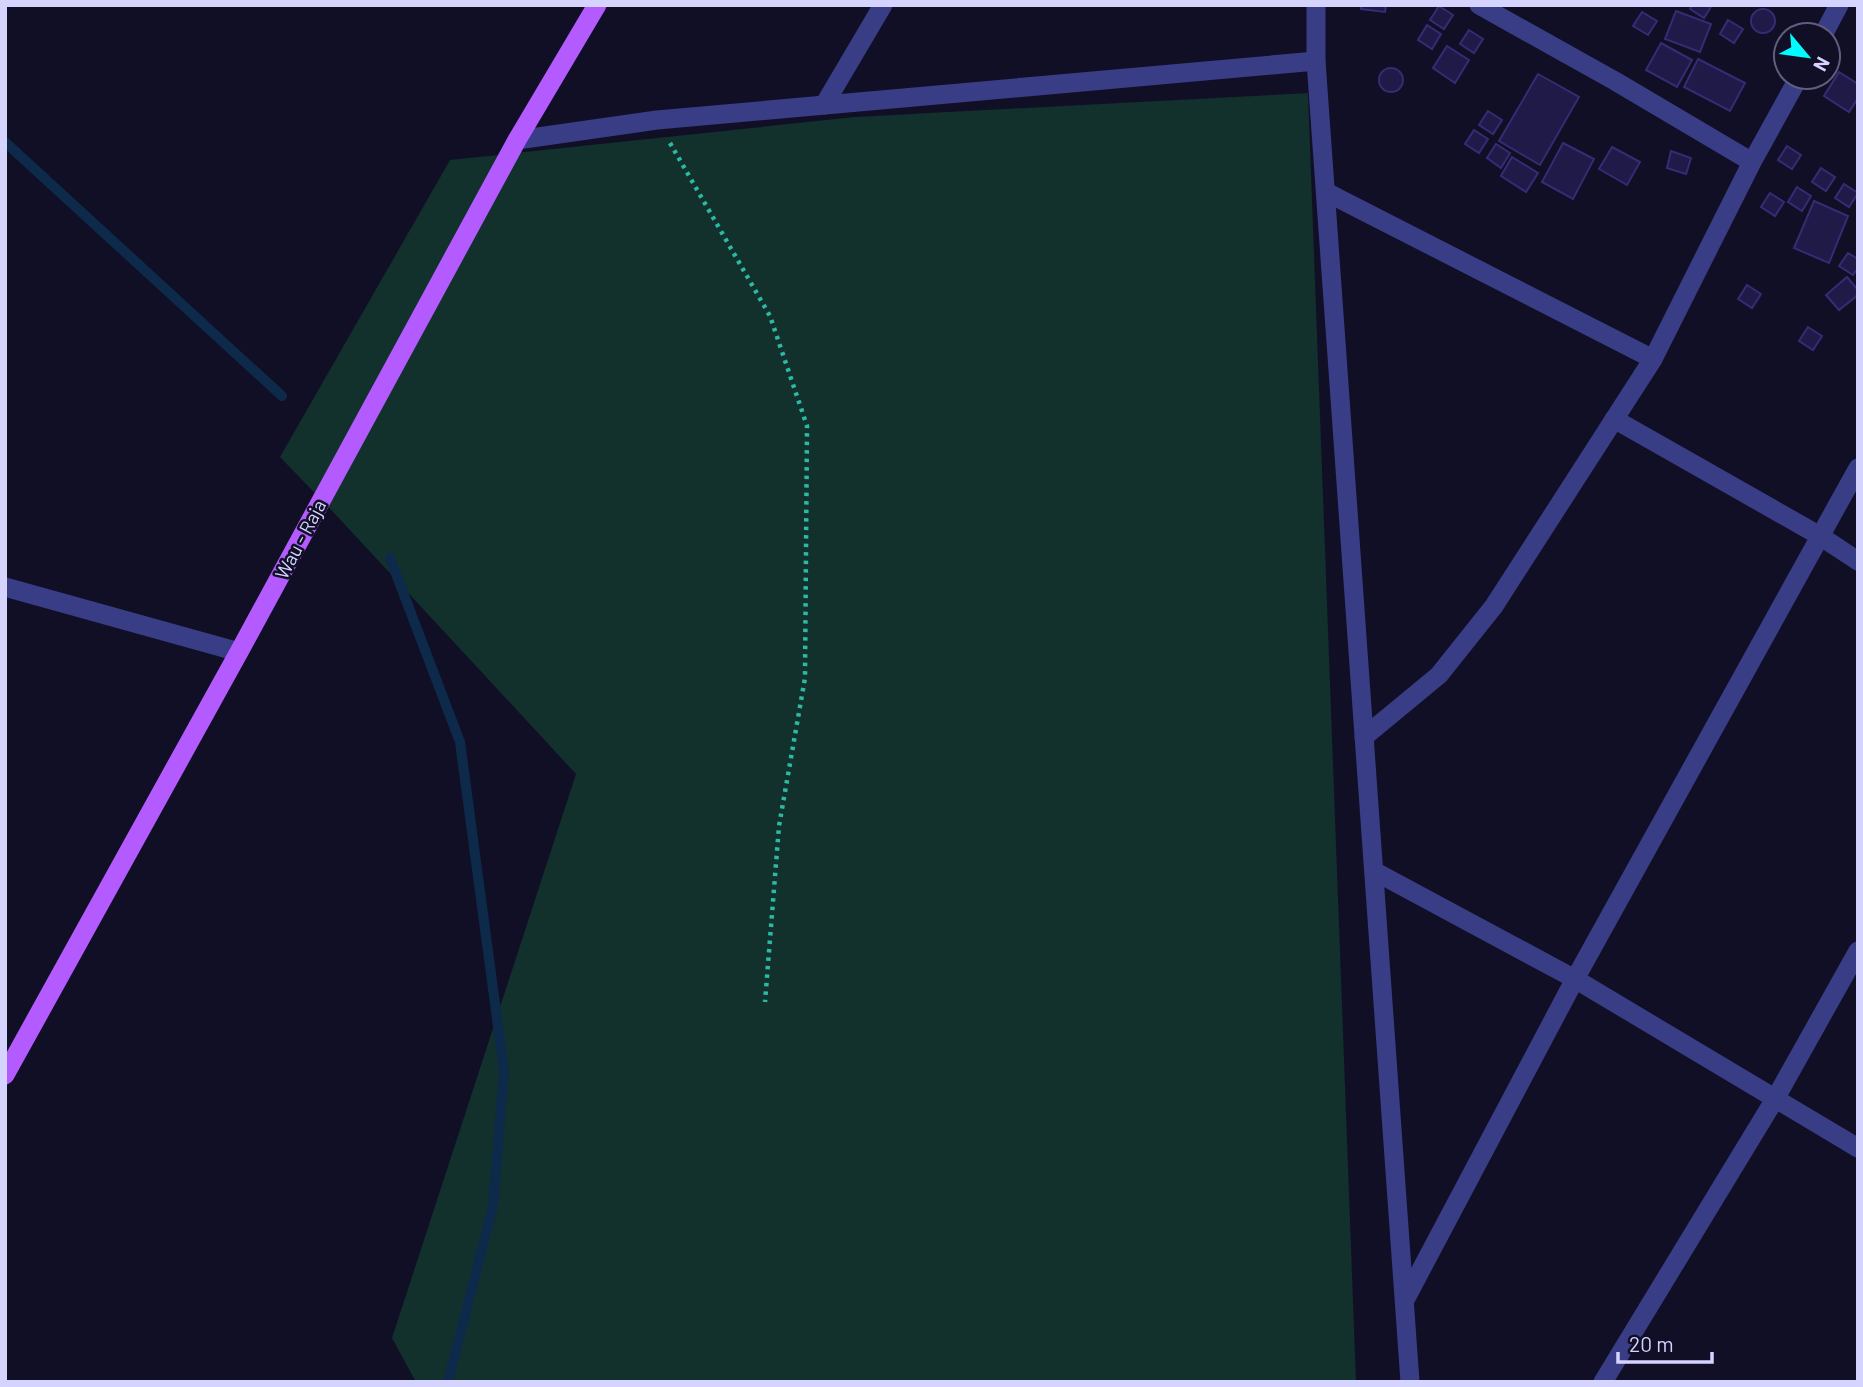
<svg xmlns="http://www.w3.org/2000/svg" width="1863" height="1387" viewBox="0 0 1863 1387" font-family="Barlow,sans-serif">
  <rect width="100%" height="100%" fill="#110f26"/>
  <!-- green -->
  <polygon fill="#12302c" points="1308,93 1356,1382 416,1382 392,1338 576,774 336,515 280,457 450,160 855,117"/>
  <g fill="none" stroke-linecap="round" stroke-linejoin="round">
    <!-- stream -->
    <g stroke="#0d2a4b" stroke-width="10">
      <polyline points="5,142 282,396"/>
      <polyline points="390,558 460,742 504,1071 493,1206 448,1382"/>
    </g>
  </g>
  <!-- building -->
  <g fill="#1f1a47" stroke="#342c74" stroke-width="2">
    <polygon points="1361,5 1386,5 1385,12 1361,9"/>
    <polygon points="1692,5 1712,5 1704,18 1690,9"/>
    <polygon points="1439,6 1453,15 1444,29 1430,20"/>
    <circle cx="1763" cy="21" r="12"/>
    <polygon points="1676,11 1711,24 1700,52 1665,39"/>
    <polygon points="1642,12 1657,21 1648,35 1633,26"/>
    <polygon points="1728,20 1743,29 1734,43 1720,34"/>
    <polygon points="1427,25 1441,34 1432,49 1418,40"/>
    <polygon points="1469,30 1483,39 1474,53 1460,44"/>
    <polygon points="1661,43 1692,60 1677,87 1646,70"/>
    <polygon points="1447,46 1469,60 1455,83 1433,68"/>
    <polygon points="1698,59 1745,83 1730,111 1684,87"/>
    <circle cx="1391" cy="80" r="12"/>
    <polygon points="1839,72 1858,84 1858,98 1849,112 1824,96"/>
    <polygon points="1538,74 1579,97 1540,165 1499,141"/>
    <polygon points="1488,111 1502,120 1493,134 1479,125"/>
    <polygon points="1474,130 1488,139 1479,153 1465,144"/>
    <polygon points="1563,143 1594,159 1573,199 1542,182"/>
    <polygon points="1496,144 1510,153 1501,168 1487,158"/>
    <polygon points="1787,146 1801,155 1792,169 1778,160"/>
    <polygon points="1612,147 1640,162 1627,185 1599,169"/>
    <polygon points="1671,151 1691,158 1686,174 1667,168"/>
    <polygon points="1512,157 1538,173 1526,192 1501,176"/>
    <polygon points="1821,168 1835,177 1826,191 1812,182"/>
    <polygon points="1844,184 1858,193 1849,207 1835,198"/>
    <polygon points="1797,187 1811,196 1802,211 1788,202"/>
    <polygon points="1770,193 1784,202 1775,216 1761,207"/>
    <polygon points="1814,201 1848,216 1829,263 1794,248"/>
    <polygon points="1848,253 1858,259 1858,268 1853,275 1839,266"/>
    <polygon points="1847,277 1858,290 1858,295 1839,310 1826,295"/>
    <polygon points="1747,285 1761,294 1752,308 1738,299"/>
    <polygon points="1808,327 1822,336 1813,350 1799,341"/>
  </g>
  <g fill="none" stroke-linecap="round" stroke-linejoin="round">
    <!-- path -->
    <polyline stroke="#2db9a5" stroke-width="4.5" stroke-dasharray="3.5 5" stroke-linecap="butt" points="670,143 770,316 807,426 805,678 779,826 765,1002"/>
    <!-- minor -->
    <g stroke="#393d86" stroke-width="19">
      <polyline points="1316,5 1316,61"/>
      <polyline points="1479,5 1615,81 1752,162"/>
      <polyline points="1823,35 1839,5"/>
      <polyline points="824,105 883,5"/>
      <polyline points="517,140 657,120 1316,61 1410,1382"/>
      <polyline points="1326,192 1653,359"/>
      <polyline points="1614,419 1820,536 1858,561"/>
      <polyline points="5,587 239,652"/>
      <polyline points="1364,737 1439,675 1494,606 1653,359 1752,162 1799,77"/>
      <polyline points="1374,871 1575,979 1858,1148"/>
      <polyline points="1405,1300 1575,979 1858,468"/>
      <polyline points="1603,1382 1775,1099 1858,951"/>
    </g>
    <!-- primary -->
    <polyline stroke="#b35bff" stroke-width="19" points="5,1075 239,652 517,140 597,5"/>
  </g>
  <g text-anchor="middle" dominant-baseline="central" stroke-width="5" stroke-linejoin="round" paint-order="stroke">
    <!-- street labels -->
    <g font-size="19" fill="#d5d4ff" stroke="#110f26">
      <text transform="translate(300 539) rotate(-62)">Wau - Raja</text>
    </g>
  </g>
  <!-- border -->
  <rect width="1863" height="1387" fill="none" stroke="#d5d4ff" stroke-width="14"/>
  <!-- north arrow -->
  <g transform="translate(1807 56) rotate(119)"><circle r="33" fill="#110f26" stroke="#5f5e7d" stroke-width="2"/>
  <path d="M0-5L12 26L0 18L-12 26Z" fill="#00fcff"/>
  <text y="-10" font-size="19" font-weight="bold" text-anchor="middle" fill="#d5d4ff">N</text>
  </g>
  <!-- scale -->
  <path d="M1618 1352v10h94v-10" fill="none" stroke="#d5d4ff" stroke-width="3.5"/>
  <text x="1629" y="1352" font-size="21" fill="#d5d4ff" stroke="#110f26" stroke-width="5" paint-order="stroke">20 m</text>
</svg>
